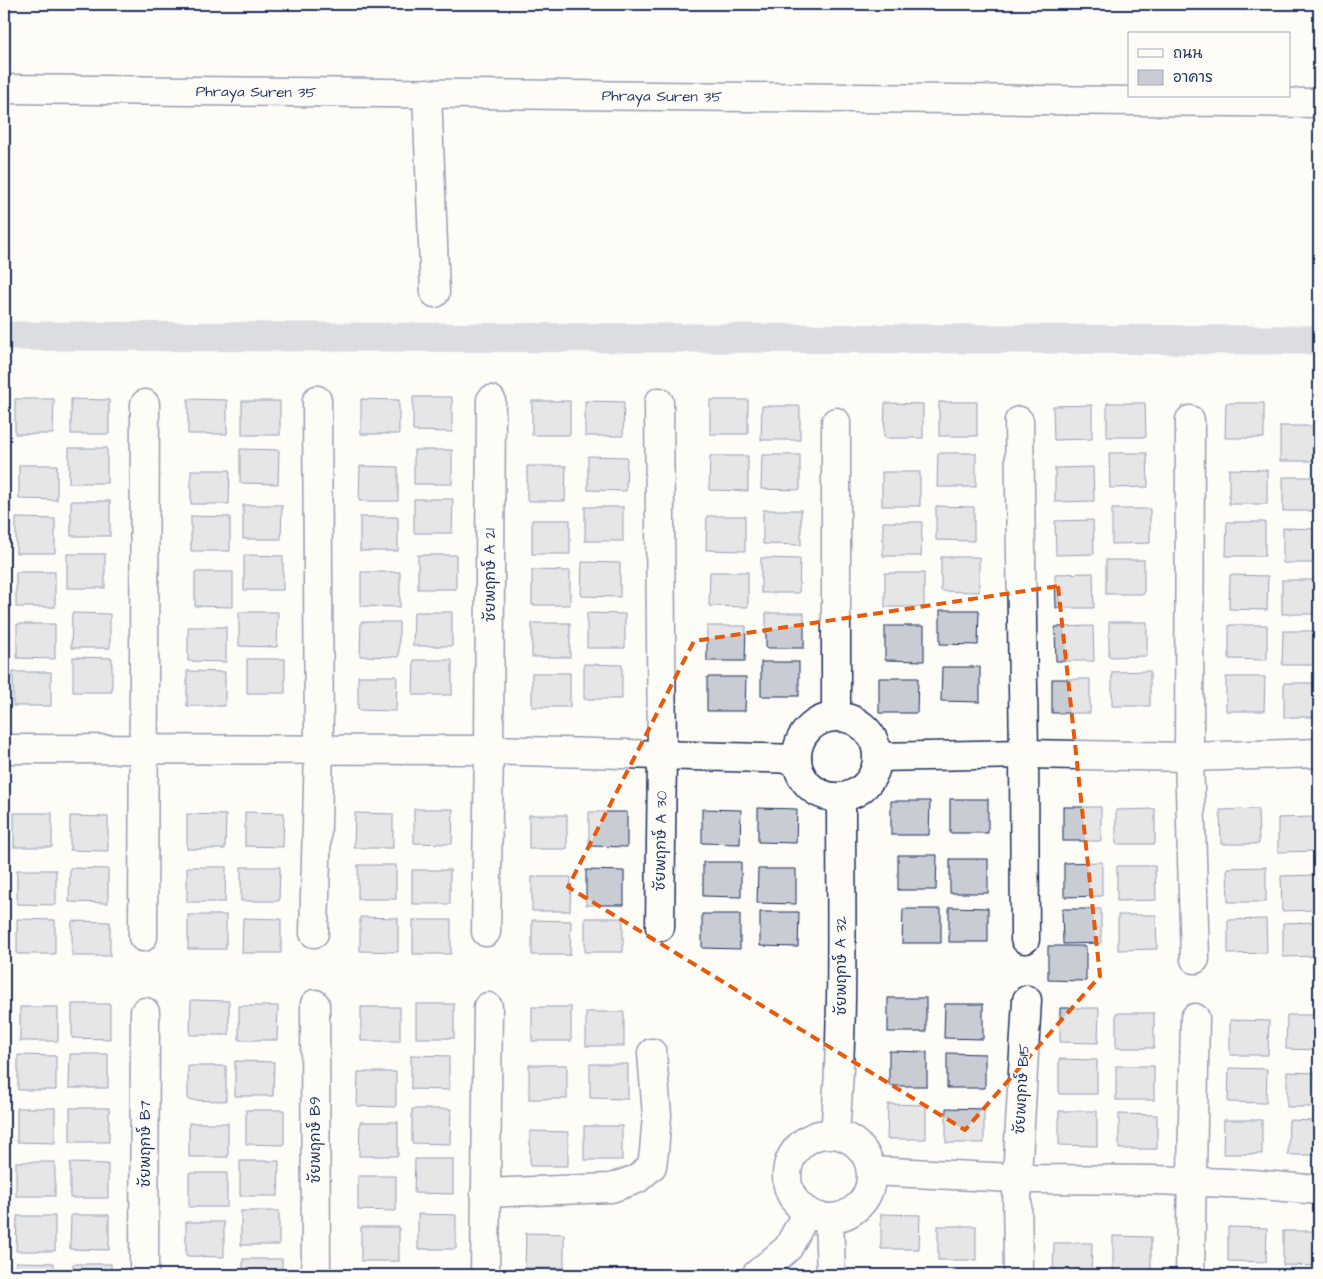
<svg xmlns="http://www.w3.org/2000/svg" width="1323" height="1279" viewBox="0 0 1323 1279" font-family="'Architects Daughter','Playpen Sans Thai',sans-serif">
  <rect width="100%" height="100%" fill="#fdfcf7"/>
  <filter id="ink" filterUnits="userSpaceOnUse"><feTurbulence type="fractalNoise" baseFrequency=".02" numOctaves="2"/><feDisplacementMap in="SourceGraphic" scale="10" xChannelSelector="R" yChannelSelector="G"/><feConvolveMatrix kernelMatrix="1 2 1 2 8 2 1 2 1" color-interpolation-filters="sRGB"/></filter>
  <g filter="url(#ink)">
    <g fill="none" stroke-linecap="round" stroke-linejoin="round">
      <!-- canal -->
      <polyline stroke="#b3b8c5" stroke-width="29" points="4,336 1319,340"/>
    </g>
    <!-- building -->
    <g fill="#c9ccd3" stroke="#1b2f5e">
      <polygon points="413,397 452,397 452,432 413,431"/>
      <polygon points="15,399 54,399 53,434 15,434"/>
      <polygon points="71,399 109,400 109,434 71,434"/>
      <polygon points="188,399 227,400 227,434 188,434"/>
      <polygon points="361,399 399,400 399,434 361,434"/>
      <rect x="710" y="400" width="38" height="34"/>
      <rect x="242" y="401" width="38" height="34"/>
      <rect x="532" y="401" width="38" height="34"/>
      <polygon points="585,401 624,402 623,436 585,436"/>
      <rect x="939" y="402" width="38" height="34"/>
      <polygon points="885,403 923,404 923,438 884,438"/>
      <polygon points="1107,403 1145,403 1146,437 1107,437"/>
      <polygon points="1226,403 1264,403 1264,438 1225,438"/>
      <polygon points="1092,405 1092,439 1054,440 1053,406"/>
      <polygon points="762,406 800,406 800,440 761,440"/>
      <rect x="1280" y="426" width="38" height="35"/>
      <rect x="69" y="448" width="38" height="35"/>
      <polygon points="240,449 279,450 278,484 240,483"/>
      <rect x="414" y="450" width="38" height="34"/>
      <polygon points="938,453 976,453 976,487 937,487"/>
      <polygon points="1109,453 1147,453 1148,487 1110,488"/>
      <polygon points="762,455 800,455 800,490 761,489"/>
      <polygon points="588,456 627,457 626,491 588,490"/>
      <polygon points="710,456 748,456 748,491 709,490"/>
      <polygon points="19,465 57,465 57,500 19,499"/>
      <polygon points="360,466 398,467 398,501 359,501"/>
      <polygon points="527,466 566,466 565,501 527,501"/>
      <polygon points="1093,467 1094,501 1055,502 1055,468"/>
      <polygon points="1229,469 1267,470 1267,504 1229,504"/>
      <polygon points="191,470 230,470 229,504 191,504"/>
      <rect x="882" y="472" width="38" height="34"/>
      <rect x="1283" y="477" width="36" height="34"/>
      <polygon points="414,499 453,499 452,533 414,533"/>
      <rect x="71" y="501" width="39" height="35"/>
      <polygon points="243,505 282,505 281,539 243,539"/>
      <polygon points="936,506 974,507 974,541 936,540"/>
      <rect x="585" y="507" width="38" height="34"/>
      <polygon points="1112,509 1150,509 1150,543 1112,544"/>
      <polygon points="763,510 801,510 801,545 763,544"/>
      <polygon points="191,516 230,517 230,551 191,551"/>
      <polygon points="707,516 745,516 745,551 706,550"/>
      <rect x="360" y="517" width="38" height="34"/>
      <polygon points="16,518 55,519 55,553 16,553"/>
      <rect x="532" y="520" width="38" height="34"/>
      <polygon points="1093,520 1094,554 1056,555 1055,521"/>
      <polygon points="883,522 922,522 921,556 883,556"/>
      <polygon points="1227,522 1265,522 1265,556 1226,556"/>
      <polygon points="1283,528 1319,529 1319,563 1283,563"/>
      <rect x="67" y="554" width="38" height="34"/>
      <polygon points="244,555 283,556 283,590 244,590"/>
      <rect x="418" y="555" width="38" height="34"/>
      <polygon points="941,557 979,557 979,592 941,591"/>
      <polygon points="761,558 800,559 799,593 761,593"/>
      <rect x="1106" y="560" width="38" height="34"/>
      <polygon points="582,562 620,563 620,597 581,596"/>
      <polygon points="532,570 570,571 570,605 532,605"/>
      <rect x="16" y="572" width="39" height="35"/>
      <polygon points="195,572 233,572 233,607 195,606"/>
      <polygon points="361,572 400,572 400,607 361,606"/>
      <polygon points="710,572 748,572 748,607 709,606"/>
      <rect x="885" y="573" width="39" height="34"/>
      <polygon points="1093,573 1094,608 1056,608 1055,574"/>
      <polygon points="1230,575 1268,576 1267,610 1229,609"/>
      <rect x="1282" y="580" width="37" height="34"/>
      <polygon points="940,610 979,610 978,645 940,644"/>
      <polygon points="239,612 278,612 277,647 239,646"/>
      <polygon points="414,612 452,612 452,646 413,646"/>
      <polygon points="72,613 110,614 110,648 71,648"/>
      <polygon points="587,613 625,614 625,648 587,648"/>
      <rect x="766" y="613" width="38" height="35"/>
      <polygon points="361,622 399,622 399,657 360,656"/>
      <polygon points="1109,622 1147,622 1147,656 1109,657"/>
      <rect x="532" y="623" width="38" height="34"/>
      <polygon points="17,624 55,624 55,659 17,658"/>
      <polygon points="1229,625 1267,625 1267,660 1229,659"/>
      <polygon points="707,626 746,626 745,661 707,661"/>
      <polygon points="885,626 924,626 924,661 885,660"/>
      <polygon points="1093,626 1094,661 1056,661 1055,627"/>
      <polygon points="188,627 226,627 226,662 188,661"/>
      <polygon points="1283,631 1319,631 1319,665 1282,665"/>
      <polygon points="73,657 112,658 112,692 73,692"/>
      <rect x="247" y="659" width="38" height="34"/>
      <polygon points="414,660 452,660 452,695 413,695"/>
      <rect x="761" y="662" width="38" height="34"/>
      <polygon points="584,664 622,665 622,699 584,699"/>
      <polygon points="942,667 980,667 980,702 941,701"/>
      <polygon points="187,671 225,672 225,706 187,706"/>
      <polygon points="1150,671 1150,706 1112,706 1112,672"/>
      <rect x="13" y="672" width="38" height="34"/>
      <rect x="532" y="673" width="38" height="34"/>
      <polygon points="358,676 397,676 396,711 358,710"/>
      <polygon points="707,677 746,677 745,711 707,711"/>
      <polygon points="1226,677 1265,677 1264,711 1226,711"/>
      <polygon points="879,678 918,678 917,713 879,713"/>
      <rect x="1052" y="679" width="38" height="34"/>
      <rect x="1284" y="683" width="35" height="34"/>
      <rect x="950" y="799" width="38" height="34"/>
      <polygon points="891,801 930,801 929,835 891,835"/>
      <rect x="1063" y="807" width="38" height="34"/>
      <polygon points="758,808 797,809 796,843 758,842"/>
      <polygon points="414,809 453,809 452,844 414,843"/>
      <polygon points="702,809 741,810 740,844 702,843"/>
      <polygon points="1155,809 1155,844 1116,844 1116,810"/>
      <polygon points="1258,809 1259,844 1221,844 1220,810"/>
      <polygon points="245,812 284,813 283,847 245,846"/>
      <polygon points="589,812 627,812 627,847 589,846"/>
      <rect x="14" y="813" width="38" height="34"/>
      <polygon points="355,813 393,814 393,848 354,848"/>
      <polygon points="187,814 226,815 225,849 187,849"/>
      <rect x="529" y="815" width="38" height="34"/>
      <polygon points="70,816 108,817 108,851 70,850"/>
      <polygon points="1316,817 1317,851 1278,852 1278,818"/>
      <polygon points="898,855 937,855 936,890 898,890"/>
      <rect x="950" y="859" width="38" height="34"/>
      <polygon points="703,862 741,862 741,897 703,896"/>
      <polygon points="1102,862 1102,896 1064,897 1064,863"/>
      <rect x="358" y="865" width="38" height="34"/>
      <polygon points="1117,866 1155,866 1156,900 1117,901"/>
      <polygon points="187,867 226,867 225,902 187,902"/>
      <polygon points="241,867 280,867 279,901 241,901"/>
      <polygon points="1266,867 1266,902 1228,902 1227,868"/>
      <polygon points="70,868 108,869 108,903 69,902"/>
      <polygon points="758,869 796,869 796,904 757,903"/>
      <polygon points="17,870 56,870 56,905 17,904"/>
      <rect x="412" y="870" width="38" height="34"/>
      <polygon points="586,870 624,871 624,905 586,905"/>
      <polygon points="1319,875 1319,910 1282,911 1281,876"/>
      <polygon points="532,877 571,877 570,911 532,911"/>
      <polygon points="949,907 988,908 988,942 949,942"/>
      <polygon points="903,909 941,909 941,943 902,943"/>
      <polygon points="1062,909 1101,909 1101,943 1063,944"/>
      <polygon points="760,912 799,912 798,947 760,946"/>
      <polygon points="702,914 740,914 740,949 702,948"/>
      <rect x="188" y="915" width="38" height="34"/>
      <polygon points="1118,915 1156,915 1157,949 1118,950"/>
      <polygon points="360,917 398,918 398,952 360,951"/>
      <polygon points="243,918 281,919 281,953 242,953"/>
      <rect x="585" y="918" width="38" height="34"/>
      <polygon points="17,919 55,920 55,954 17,954"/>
      <polygon points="1266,919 1267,953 1228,954 1228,920"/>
      <rect x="413" y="920" width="38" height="34"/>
      <polygon points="532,920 571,921 570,955 532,955"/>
      <polygon points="72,921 110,922 110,956 72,956"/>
      <polygon points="1319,922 1319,956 1283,957 1283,923"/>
      <polygon points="1048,946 1086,946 1086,981 1048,980"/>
      <rect x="888" y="998" width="38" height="34"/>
      <polygon points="191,1000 229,1001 229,1035 190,1035"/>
      <polygon points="72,1004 110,1004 110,1039 72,1038"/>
      <rect x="416" y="1004" width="38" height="34"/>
      <polygon points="945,1004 983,1004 983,1039 944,1038"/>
      <polygon points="239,1006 278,1006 277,1040 239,1040"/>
      <rect x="20" y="1007" width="38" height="34"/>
      <rect x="361" y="1007" width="39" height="34"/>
      <rect x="532" y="1007" width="39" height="34"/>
      <polygon points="1060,1008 1099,1008 1098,1043 1060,1042"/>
      <rect x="586" y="1012" width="38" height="34"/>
      <rect x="1116" y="1013" width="38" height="35"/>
      <polygon points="1287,1015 1319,1015 1319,1050 1286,1049"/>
      <polygon points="1230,1020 1269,1021 1268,1055 1230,1055"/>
      <polygon points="889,1051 927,1052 927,1086 889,1086"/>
      <polygon points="947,1053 985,1054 985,1088 947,1088"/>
      <polygon points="70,1054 108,1054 108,1088 69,1088"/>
      <polygon points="18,1055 56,1056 56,1090 18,1090"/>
      <polygon points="411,1055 449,1056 449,1090 411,1089"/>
      <polygon points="1059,1059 1097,1060 1097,1094 1059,1094"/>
      <polygon points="235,1061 274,1062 273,1096 235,1096"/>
      <polygon points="590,1064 628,1064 628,1099 590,1098"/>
      <rect x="529" y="1065" width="38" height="34"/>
      <polygon points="188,1066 226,1066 226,1101 188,1100"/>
      <rect x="1116" y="1066" width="38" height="34"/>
      <polygon points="1229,1068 1267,1069 1266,1103 1228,1102"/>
      <polygon points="358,1072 396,1072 396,1107 357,1106"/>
      <polygon points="1287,1072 1319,1073 1319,1107 1287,1107"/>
      <polygon points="888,1104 926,1105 926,1139 887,1139"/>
      <polygon points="17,1108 55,1108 55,1143 17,1142"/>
      <rect x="70" y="1108" width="39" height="34"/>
      <polygon points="946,1108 984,1109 984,1143 946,1143"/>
      <polygon points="412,1109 451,1109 450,1144 412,1143"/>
      <polygon points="246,1110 284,1110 284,1145 246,1144"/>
      <polygon points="1059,1111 1097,1111 1097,1146 1059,1145"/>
      <polygon points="1119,1114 1157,1115 1157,1149 1119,1149"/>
      <polygon points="1224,1120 1262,1120 1262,1154 1223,1154"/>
      <polygon points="1289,1120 1319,1121 1319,1155 1288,1155"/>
      <polygon points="360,1122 398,1122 398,1156 359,1156"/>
      <rect x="189" y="1123" width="39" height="34"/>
      <rect x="584" y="1126" width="38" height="34"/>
      <polygon points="530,1131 568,1132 568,1166 530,1166"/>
      <polygon points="415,1159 453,1159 453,1194 414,1193"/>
      <polygon points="240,1161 279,1161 278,1196 240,1196"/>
      <rect x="16" y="1162" width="39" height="34"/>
      <polygon points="70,1163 108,1164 108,1198 70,1198"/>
      <rect x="189" y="1173" width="38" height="34"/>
      <polygon points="358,1176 396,1176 396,1211 358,1210"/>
      <rect x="241" y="1211" width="38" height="34"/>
      <polygon points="418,1214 456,1215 456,1249 418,1249"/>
      <polygon points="881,1214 920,1215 919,1249 881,1249"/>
      <polygon points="71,1215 109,1215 109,1250 70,1249"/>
      <polygon points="17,1216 55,1216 55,1251 16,1251"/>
      <polygon points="186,1222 224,1222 224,1257 186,1256"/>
      <rect x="938" y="1226" width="38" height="34"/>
      <rect x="361" y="1227" width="38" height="34"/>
      <polygon points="1228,1227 1267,1228 1266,1262 1228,1261"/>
      <polygon points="1283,1231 1319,1231 1319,1266 1283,1265"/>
      <polygon points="526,1233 564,1234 564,1268 525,1268"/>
      <polygon points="1113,1236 1151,1237 1151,1271 1113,1271"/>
      <polygon points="1054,1243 1092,1243 1091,1275 1053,1275"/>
      <rect x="243" y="1259" width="39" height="16"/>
      <polygon points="16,1262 54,1263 54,1275 16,1275"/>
      <rect x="73" y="1264" width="38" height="11"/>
      <polygon points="414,1272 453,1273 453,1275 414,1275"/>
    </g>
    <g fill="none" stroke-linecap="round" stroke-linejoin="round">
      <defs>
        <g id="minor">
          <path id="s1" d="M4,89L1319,103"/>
          <polyline points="427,93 435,293"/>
          <polyline points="659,402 662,755 660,927"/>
          <polyline points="1190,420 1189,757 1195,959"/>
          <polyline points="1019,421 1024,754 1025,939"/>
          <circle cx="837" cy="757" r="40"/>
          <polyline points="836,717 836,422"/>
          <polyline points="4,749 489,750 797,759"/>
          <polyline points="878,757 1024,754 1189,757 1319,753"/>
          <polyline points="486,932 489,750 491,400"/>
          <polyline points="314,933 319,749 317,400"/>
          <polyline points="143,937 145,404"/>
          <polyline points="315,1004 316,1275"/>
          <path d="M835,1134C844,1022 841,910 841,798"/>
          <circle cx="829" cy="1176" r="42"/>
          <polyline points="871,1171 1033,1179 1155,1180 1251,1184 1319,1190"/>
          <polyline points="485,1193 611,1188 637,1179 652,1166 654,1151 657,1116 652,1053"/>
          <polyline points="829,1218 831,1275"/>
          <polyline points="144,1275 145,1012"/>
          <polyline points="485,1275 488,1007"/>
          <polyline points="756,1275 788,1248 807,1212"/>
          <polyline points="1018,1275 1017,1177 1027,1000"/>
          <polyline points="1190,1275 1195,1018"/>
        </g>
      </defs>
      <!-- minor casing -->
      <use href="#minor" stroke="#1b2f5e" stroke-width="31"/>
      <!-- minor -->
      <use href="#minor" stroke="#fdfcf7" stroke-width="28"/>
    </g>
  </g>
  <!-- marked area -->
  <path d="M0 0H1323V1279H0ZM1058,586L1100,976L965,1130L568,887L694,641Z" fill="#fdfcf7" fill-opacity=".55" fill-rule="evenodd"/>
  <path fill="none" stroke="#e8590c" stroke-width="4" stroke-dasharray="10 6" stroke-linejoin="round" d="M1058,586L1100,976L965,1130L568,887L694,641Z"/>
  <g text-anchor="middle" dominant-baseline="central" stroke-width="4" stroke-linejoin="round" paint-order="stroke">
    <!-- street labels -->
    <g font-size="15" fill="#1b2f5e" stroke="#fdfcf7">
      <text stroke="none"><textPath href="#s1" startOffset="252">Phraya Suren 35</textPath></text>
      <text stroke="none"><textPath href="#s1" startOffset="658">Phraya Suren 35</textPath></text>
      <text transform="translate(490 575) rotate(-90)">ชัยพฤกษ์ A 21</text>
      <text transform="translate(661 841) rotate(-89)">ชัยพฤกษ์ A 30</text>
      <text transform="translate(841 966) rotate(-90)">ชัยพฤกษ์ A 32</text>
      <text transform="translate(1022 1089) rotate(-87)">ชัยพฤกษ์ B15</text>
      <text transform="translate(315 1140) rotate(-90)">ชัยพฤกษ์ B9</text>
      <text transform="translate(145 1144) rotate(-90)">ชัยพฤกษ์ B7</text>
    </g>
  </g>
  <!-- margin -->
  <rect width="1323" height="1279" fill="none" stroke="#fdfcf7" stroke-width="20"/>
  <rect x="10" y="10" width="1303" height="1259" fill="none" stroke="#1b2f5e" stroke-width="2" filter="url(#ink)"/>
  <!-- legend -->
  <rect x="1128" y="32" width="162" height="65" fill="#fdfcf7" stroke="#a3aaba"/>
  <rect x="1138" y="49" width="25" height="8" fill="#fdfcf7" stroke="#a3aaba"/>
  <text x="1173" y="58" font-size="15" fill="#1b2f5e">ถนน</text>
  <rect x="1138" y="70" width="25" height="15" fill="#c9ccd3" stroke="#a3aaba"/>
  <text x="1173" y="82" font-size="15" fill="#1b2f5e">อาคาร</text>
</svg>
